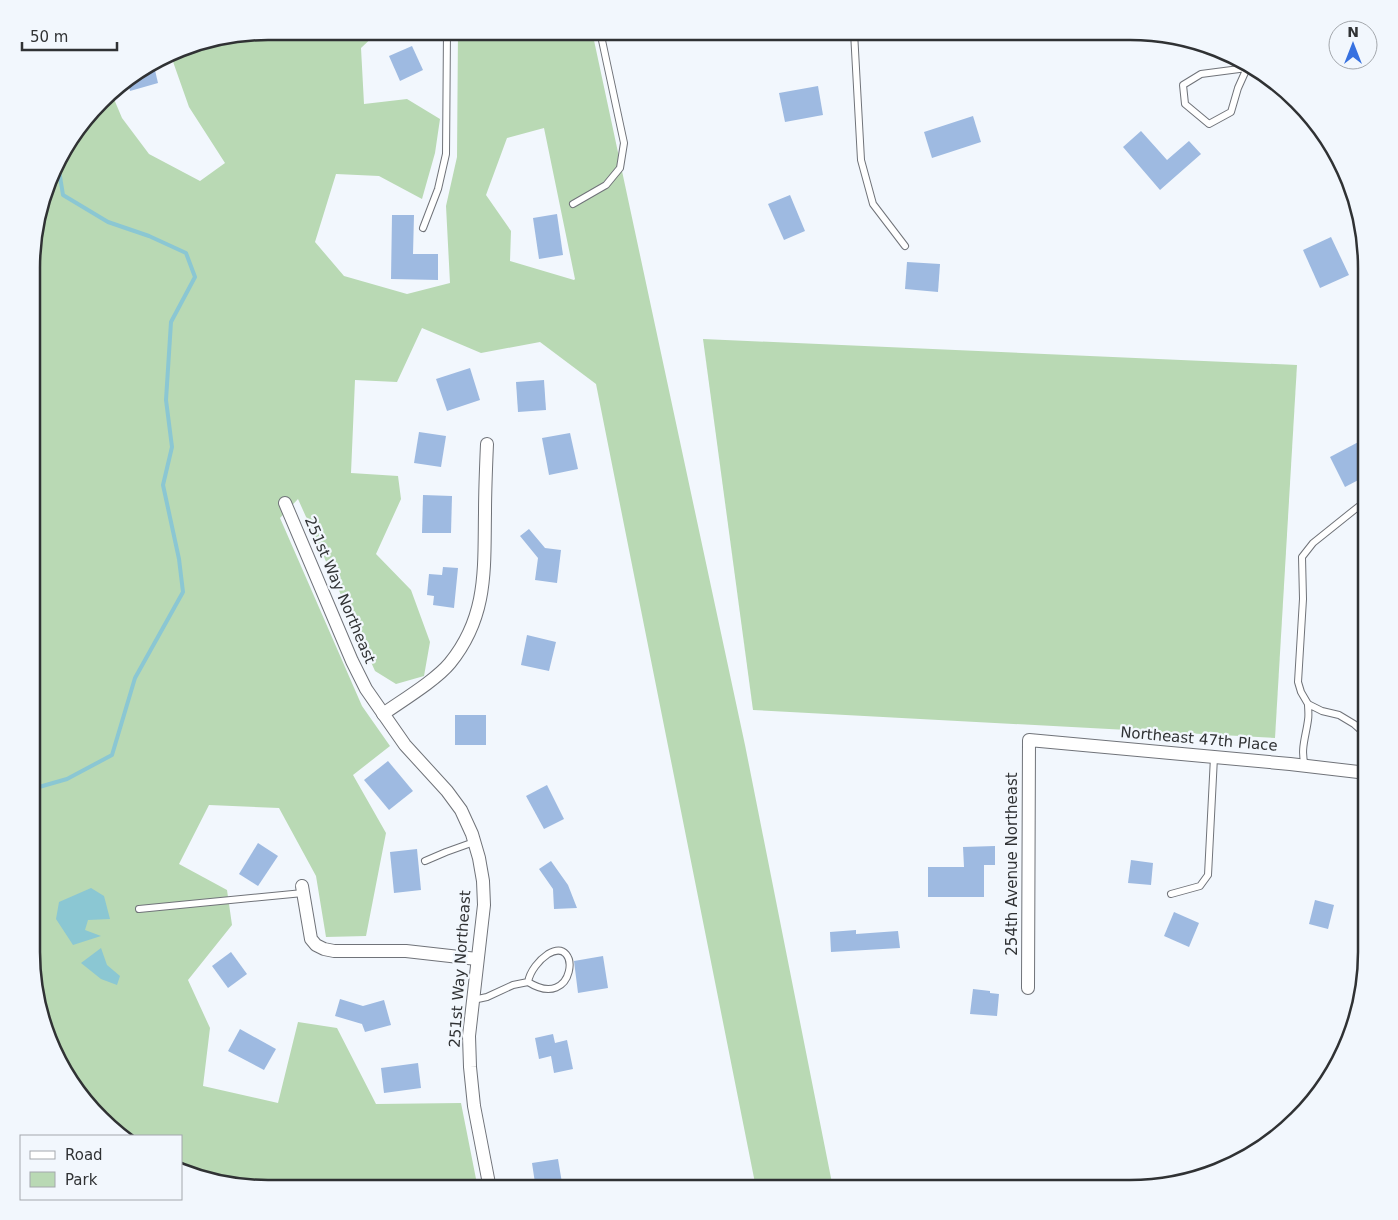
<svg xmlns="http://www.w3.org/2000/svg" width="1398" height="1220" viewBox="0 0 1398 1220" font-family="'DejaVu Sans',sans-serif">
  <rect width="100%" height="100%" fill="#f2f7fd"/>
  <!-- green -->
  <g fill="#b9d9b4" fill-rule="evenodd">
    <path d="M268,31H379L361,48L364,104L407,99L440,119L435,153L422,199L379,176L336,174L315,242L344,276L407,294L450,283L446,206L457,157L458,31H592L745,745L833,1188H756L596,384L540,342L481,353L422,328L397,382L355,380L351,473L398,476L401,499L376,554L411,590L430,642L424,676L396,684L375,671L298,499L280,518L362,706L390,746L353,775L386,833L366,936L326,937L316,876L279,808L209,805L179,864L227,890L232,925L188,980L210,1028L203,1086L278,1103L298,1022L337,1028L376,1104L461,1103L478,1189H268L181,1169V1136H127L90,1108L49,1042L32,967L33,237L63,150L111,92L122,118L149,154L200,181L225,163L189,107L171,56L192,44ZM544,128L575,279L574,280L510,261L511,231L486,195L507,138Z"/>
    <polygon points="703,339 1297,365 1275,738 753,710"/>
  </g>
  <!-- water -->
  <g fill="#8bc7d3">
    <polygon points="91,888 104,896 110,919 88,920 85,930 101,936 73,945 56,919 59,902"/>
    <polygon points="101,948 107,965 120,976 117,985 101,979 81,963"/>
  </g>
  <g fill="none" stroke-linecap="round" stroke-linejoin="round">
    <!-- stream -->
    <polyline stroke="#8bc7d3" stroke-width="4" points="32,789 67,779 112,755 135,678 183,592 179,559 163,485 172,447 166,400 171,322 195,277 186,253 149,236 108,222 63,195 58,164"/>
  </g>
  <!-- building -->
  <g fill="#9ebae1">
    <polygon points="412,46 423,70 400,81 389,56"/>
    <polygon points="154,66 158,83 130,91 128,81"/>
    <polygon points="818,86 823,115 785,122 779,93"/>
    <polygon points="973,116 981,142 932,158 924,132"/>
    <polygon points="1141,131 1167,160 1189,141 1201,154 1160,190 1123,147"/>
    <polygon points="790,195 805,231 784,240 768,204"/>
    <polygon points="557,214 563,255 539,259 533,218"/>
    <polygon points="392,215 414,215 413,254 438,254 438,280 391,279"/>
    <polygon points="1331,237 1349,275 1320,288 1303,250"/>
    <polygon points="907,262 940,264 938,292 905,289"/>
    <polygon points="470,368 480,400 447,411 436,379"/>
    <polygon points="544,380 546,410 518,412 516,382"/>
    <polygon points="419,432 446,436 441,467 414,463"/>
    <polygon points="570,433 578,469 549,475 542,438"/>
    <polygon points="1366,438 1366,476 1345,487 1330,457"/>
    <polygon points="423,495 452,496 451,533 422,533"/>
    <polygon points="529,529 545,548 561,550 557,583 535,580 538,558 520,536"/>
    <polygon points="443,567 458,568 454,608 433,605 434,596 427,595 429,574 442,575"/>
    <polygon points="527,635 556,642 549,671 521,665"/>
    <rect x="455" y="715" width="31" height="30"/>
    <polygon points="388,761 413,791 389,810 364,780"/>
    <polygon points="547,785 564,819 544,829 526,796"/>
    <polygon points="258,843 278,856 258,886 239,874"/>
    <polygon points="995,846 995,865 984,865 984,897 928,897 928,867 964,867 963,847"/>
    <polygon points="417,849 421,890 394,893 390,852"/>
    <polygon points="1131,860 1153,863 1151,885 1128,883"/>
    <polygon points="551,861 568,885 577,908 554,909 553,889 539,869"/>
    <polygon points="1315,900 1334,905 1328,929 1309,924"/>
    <polygon points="1174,912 1199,923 1189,947 1164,936"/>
    <polygon points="856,930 856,934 898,931 900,948 831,952 830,932"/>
    <polygon points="231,952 247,974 228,988 212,966"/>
    <polygon points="603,956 608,988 578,993 574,961"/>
    <polygon points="973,989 990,991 990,993 999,994 997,1016 970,1014"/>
    <polygon points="340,999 363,1006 384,1000 391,1025 365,1032 362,1024 335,1016"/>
    <polygon points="240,1029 276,1049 264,1070 228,1051"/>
    <polygon points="553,1034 555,1043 567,1040 573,1069 554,1073 551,1056 539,1059 535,1038"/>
    <polygon points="418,1063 421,1088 384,1093 381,1068"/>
    <polygon points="558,1159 563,1189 539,1189 538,1183 535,1183 532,1163"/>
  </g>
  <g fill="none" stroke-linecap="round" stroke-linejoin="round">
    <defs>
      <g id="service">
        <polyline points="854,32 861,160 873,204 905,246"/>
        <polyline points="1247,68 1201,74 1183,85 1185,104 1209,124 1231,112 1238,88 1247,68 1248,66"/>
        <polyline points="573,204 606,185 620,168 624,143 600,31"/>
        <polyline points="423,228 438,189 446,154 447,31"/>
        <polyline points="1308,704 1301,692 1298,682 1303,599 1302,557 1313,543 1358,507"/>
        <path d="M1305,765C1300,750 1306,736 1308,720C1309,715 1308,709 1308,704L1322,711L1339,715L1354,724L1364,733L1367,738"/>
        <polyline points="425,861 446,852 474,842"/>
        <polyline points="1171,894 1200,886 1208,875 1214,757"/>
        <polyline points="139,909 303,893"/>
        <path d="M473,1000L487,997L513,985L528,982C576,1012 582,934 548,954C539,960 530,971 528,982"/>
      </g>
      <g id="minor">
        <polyline points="285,503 352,661 366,689 405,745 447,791 461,810 472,834 479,858 483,881 484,905 469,1036 470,1067 474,1106 490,1189"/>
        <path d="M383,714C403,700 436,680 450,663C488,616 484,569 485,513C485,490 486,467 487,444"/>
        <polyline points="302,886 311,939 316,945 324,949 334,951 406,951 477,959"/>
        <polyline points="1028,988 1029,740 1290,764 1367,773"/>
      </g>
    </defs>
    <!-- service casing -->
    <use href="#service" stroke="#707379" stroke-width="8"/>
    <!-- minor casing -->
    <use href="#minor" stroke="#707379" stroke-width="14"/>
    <!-- service -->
    <use href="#service" stroke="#fff" stroke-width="6"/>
    <!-- minor -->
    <use href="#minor" stroke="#fff" stroke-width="12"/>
  </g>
  <g text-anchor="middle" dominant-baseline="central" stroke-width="4.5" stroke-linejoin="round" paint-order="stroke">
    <!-- street labels -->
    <g font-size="15" fill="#303234" stroke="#f2f7fd">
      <text transform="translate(340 590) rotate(67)">251st Way Northeast</text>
      <text transform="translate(1199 739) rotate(5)">Northeast 47th Place</text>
      <text transform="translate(1012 864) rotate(-90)">254th Avenue Northeast</text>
      <text transform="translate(460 969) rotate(-86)">251st Way Northeast</text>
    </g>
  </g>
  <!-- crop -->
  <path d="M0 0H1398V1220H0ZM268 40H1130A228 228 0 0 1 1358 268V952A228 228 0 0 1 1130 1180H268A228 228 0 0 1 40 952V268A228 228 0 0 1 268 40Z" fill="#f2f7fd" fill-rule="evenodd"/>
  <path fill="none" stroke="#303234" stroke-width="2.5" d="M268 40H1130A228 228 0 0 1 1358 268V952A228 228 0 0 1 1130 1180H268A228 228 0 0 1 40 952V268A228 228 0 0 1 268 40Z"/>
  <!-- legend -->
  <rect x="20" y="1135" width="162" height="65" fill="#f2f7fd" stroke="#a4a8ad"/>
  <rect x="30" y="1151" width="25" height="8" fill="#ffffff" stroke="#a4a8ad"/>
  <text x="65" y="1160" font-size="15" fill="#303234">Road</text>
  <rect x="30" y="1172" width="25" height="15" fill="#b9d9b4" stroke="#a4a8ad"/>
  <text x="65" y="1185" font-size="15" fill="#303234">Park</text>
  <!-- north arrow -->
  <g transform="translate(1353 45)"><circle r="24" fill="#f2f7fd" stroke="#a4a8ad"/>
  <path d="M0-4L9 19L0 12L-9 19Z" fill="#3771e0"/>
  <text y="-8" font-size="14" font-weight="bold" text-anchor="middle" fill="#303234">N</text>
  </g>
  <!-- scale -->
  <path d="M22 42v8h95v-8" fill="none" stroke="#303234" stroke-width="2.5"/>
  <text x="30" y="42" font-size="15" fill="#303234" stroke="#f2f7fd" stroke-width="4" paint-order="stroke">50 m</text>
</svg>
